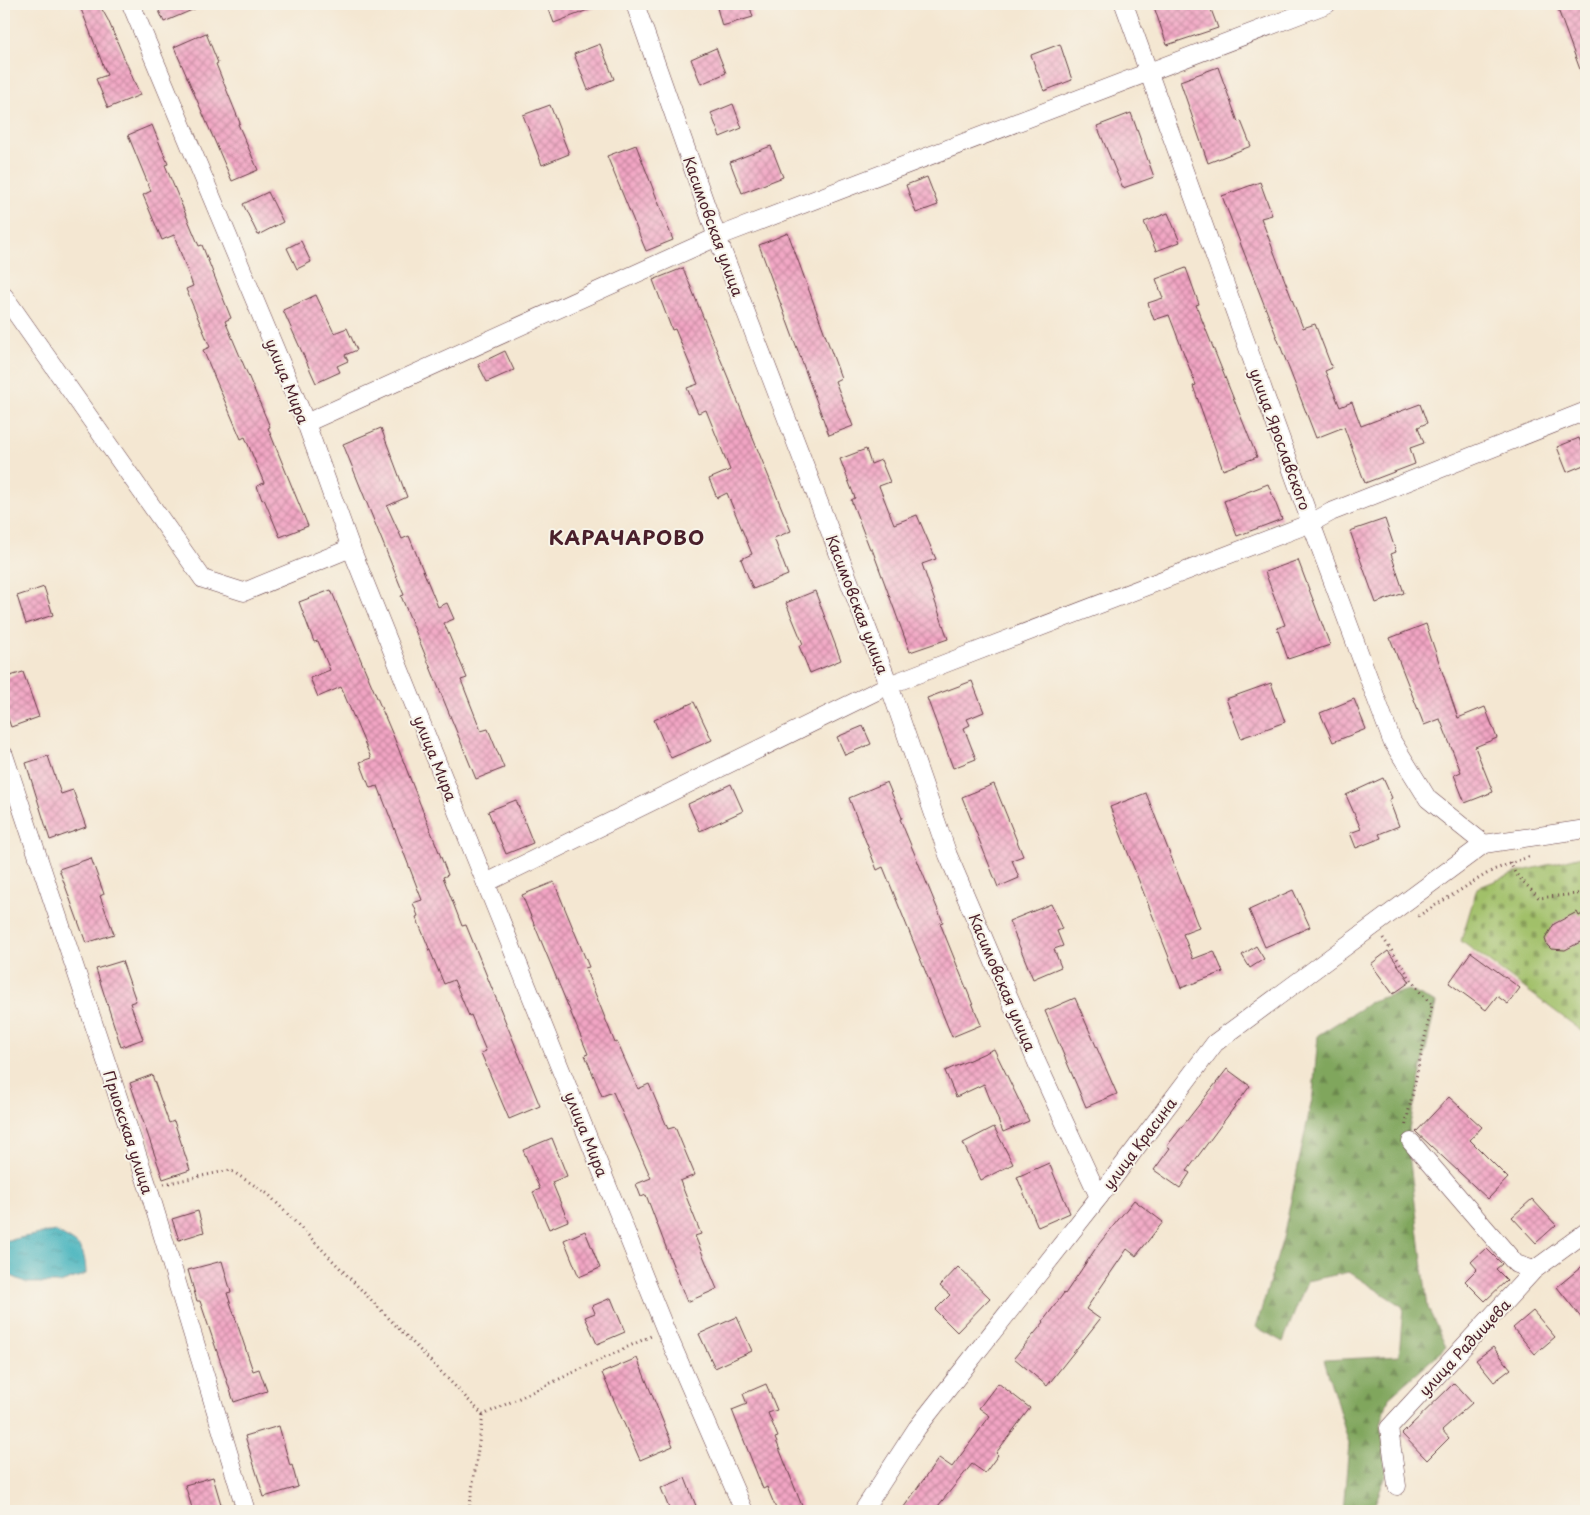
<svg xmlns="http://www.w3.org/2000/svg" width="1590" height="1515" viewBox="0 0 1590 1515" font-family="'Playpen Sans',sans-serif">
  <defs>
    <pattern id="forest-firs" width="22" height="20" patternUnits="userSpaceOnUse" patternTransform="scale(1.25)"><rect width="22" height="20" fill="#80a65d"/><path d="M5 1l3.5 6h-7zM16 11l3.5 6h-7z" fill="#6b874d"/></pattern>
    <pattern id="cemetery-stones" width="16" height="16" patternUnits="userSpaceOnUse" patternTransform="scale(1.25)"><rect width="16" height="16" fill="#a1c069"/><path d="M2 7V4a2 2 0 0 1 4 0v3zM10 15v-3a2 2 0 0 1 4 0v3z" fill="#859b57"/></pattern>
    <pattern id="water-ripples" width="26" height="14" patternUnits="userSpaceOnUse" patternTransform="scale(1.25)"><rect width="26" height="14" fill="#44b3bd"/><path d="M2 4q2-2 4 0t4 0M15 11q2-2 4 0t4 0" fill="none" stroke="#3b919a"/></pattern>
    <pattern id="building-cross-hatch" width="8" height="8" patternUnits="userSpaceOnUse" patternTransform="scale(1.25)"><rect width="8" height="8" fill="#f2a5c4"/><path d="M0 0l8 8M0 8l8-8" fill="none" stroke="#c6869f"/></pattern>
  </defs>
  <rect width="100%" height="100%" fill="#f7f3e8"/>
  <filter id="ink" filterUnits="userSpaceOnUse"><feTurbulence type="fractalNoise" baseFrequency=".02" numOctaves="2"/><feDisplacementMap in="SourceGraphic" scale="10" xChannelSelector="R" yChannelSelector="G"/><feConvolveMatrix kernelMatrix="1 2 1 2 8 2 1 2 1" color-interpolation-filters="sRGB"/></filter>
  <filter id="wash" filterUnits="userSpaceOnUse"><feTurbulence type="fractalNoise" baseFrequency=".0096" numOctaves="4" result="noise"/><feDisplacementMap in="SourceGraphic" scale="20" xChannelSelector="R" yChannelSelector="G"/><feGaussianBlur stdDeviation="1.12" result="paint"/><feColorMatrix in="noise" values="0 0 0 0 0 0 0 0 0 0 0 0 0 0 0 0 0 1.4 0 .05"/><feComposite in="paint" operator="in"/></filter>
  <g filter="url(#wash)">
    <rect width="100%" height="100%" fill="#f4e7d2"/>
    <!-- forest -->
    <polygon fill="url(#forest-firs)" stroke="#656244" points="1408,990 1436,1003 1407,1138 1428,1308 1446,1347 1389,1397 1381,1424 1386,1476 1372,1511 1343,1511 1349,1444 1324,1360 1399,1356 1403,1307 1349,1272 1307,1281 1283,1342 1256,1327 1283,1238 1313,1094 1318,1035 1374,1000"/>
    <!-- cemetery -->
    <polygon fill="url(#cemetery-stones)" stroke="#76704a" points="1586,855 1586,1034 1461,941 1477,888 1515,873"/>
    <!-- water -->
    <path fill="url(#water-ripples)" stroke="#476974" d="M55,1231C79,1245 85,1245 86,1274L60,1283H27L7,1274L4,1269V1241Z"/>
    <g id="blocks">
      <!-- building -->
      <g fill="url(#building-cross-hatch)">
        <polygon points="79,4 99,4 108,20 140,95 108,108 96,79 107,75"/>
        <polygon points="156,4 206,4 164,22"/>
        <polygon points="547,4 601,4 601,5 554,23"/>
        <polygon points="716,4 749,4 753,17 722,26"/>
        <polygon points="1153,4 1209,4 1218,28 1167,45"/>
        <polygon points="1556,4 1586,4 1586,82 1585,83"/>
        <polygon points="206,33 218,63 216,64 240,123 238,124 258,170 232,181 174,47"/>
        <polygon points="600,44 614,79 588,90 574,54"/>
        <polygon points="1060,44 1072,80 1044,91 1031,55"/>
        <polygon points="716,48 726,73 701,84 691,59"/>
        <polygon points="1218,67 1238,122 1241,121 1251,146 1208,163 1180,81"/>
        <polygon points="733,104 742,128 720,137 711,113"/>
        <polygon points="550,105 569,154 542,165 523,115"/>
        <polygon points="1131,113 1154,177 1123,188 1097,126"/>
        <polygon points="152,125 168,164 165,165 199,246 202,245 231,318 225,321 270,427 268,428 308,526 280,537 264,499 262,500 257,486 264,483 245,437 241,439 203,350 210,347 186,289 193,286 174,235 162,240 143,195 151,191 128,135"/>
        <polygon points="636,145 673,240 646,251 607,156"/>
        <polygon points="771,146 783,177 742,193 730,162"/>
        <polygon points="927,177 938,205 916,213 906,185"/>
        <polygon points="1260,182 1272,215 1261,218 1303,328 1315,324 1332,368 1325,371 1340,407 1352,402 1361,426 1420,404 1427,423 1418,427 1424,443 1410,448 1415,464 1365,483 1344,427 1316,438 1222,196"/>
        <polygon points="268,192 283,222 258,235 243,204"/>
        <polygon points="1168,213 1180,242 1156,251 1144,222"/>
        <polygon points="788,233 841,378 835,381 853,426 829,435 759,245"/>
        <polygon points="301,241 311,262 297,269 287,248"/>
        <polygon points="683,268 791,531 774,538 788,575 753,589 741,559 752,554 727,493 717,498 709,479 730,470 706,410 698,413 687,388 698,384 675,329 672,330 653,280"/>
        <polygon points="1186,268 1199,304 1196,305 1257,457 1223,470 1193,386 1196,385 1169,315 1154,320 1148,303 1163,298 1156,279"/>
        <polygon points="316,295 334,333 347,328 357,350 345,355 348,361 337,366 340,372 316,383 283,310"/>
        <polygon points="505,351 514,370 487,382 478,364"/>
        <polygon points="381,428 407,497 387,506 402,539 409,536 438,607 447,603 454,619 444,623 467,678 461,680 481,731 488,729 504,768 476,779 401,596 404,595 343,444"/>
        <polygon points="1579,438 1586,456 1586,464 1567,472 1557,447"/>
        <polygon points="866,449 871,464 881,460 890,482 879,486 894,524 917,515 936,559 922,564 948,639 910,652 872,549 870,549 851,500 855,498 840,459"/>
        <polygon points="1268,484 1282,519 1237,536 1224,501"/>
        <polygon points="1385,519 1396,552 1391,554 1404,593 1376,603 1350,531"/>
        <polygon points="1298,560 1330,645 1288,659 1277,628 1285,625 1265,572"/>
        <polygon points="44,587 53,615 26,624 17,596"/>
        <polygon points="331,590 395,740 448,875 443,877 462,926 466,925 540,1106 509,1119 481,1053 486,1051 471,1015 469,1016 454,980 444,984 416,917 418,916 413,903 422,900 378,786 370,788 360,762 371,758 341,687 318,697 310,678 330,670 318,641 314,642 299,602"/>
        <polygon points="815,591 841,660 810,673 799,646 803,644 786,603"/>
        <polygon points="1426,624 1458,718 1485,707 1497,738 1475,747 1493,792 1465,803 1454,775 1461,772 1440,719 1424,725 1390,638"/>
        <polygon points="23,672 39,717 11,727 4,707 4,678"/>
        <polygon points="972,681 984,712 967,719 970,725 964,728 976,759 953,768 927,698"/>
        <polygon points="1271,683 1285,722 1241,738 1226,699"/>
        <polygon points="1354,699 1366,729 1333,742 1320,713"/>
        <polygon points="694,702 712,740 671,758 654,720"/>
        <polygon points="863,726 871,744 845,755 837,737"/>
        <polygon points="48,756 61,794 73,790 86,827 50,840 26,763"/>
        <polygon points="1383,778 1392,798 1389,800 1399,826 1379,834 1381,838 1356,848 1350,833 1361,829 1346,795"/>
        <polygon points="887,782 902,818 900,819 943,922 940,923 981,1025 952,1037 883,867 877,870 849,798"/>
        <polygon points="731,784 743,811 700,831 688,804"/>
        <polygon points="994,784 1023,856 1012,860 1019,878 998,887 962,797"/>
        <polygon points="1146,793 1199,928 1183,934 1193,959 1214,951 1223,972 1181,988 1110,807"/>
        <polygon points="516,800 533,843 506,854 488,811"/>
        <polygon points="91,858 104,894 100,896 114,934 86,943 59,869"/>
        <polygon points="554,882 589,967 585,968 615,1043 617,1042 638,1089 649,1084 668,1129 675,1127 695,1175 680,1181 701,1234 695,1236 717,1289 687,1302 646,1195 641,1197 636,1184 651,1178 613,1092 602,1096 585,1055 588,1054 522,895"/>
        <polygon points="1293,890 1310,927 1265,947 1249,910"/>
        <polygon points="1051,904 1062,929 1057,931 1063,946 1054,949 1061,967 1033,979 1009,921"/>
        <polygon points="1577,912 1579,916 1586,912 1586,939 1565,950 1551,949 1547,945 1545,939 1554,924"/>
        <polygon points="1256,946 1264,959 1250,968 1242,955"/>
        <polygon points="1388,951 1410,982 1393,994 1371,964"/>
        <polygon points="1471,952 1520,988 1508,1004 1497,996 1486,1010 1449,983"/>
        <polygon points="122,961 136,1001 130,1003 143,1039 121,1047 96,969"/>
        <polygon points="1075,998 1117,1094 1086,1107 1045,1011"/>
        <polygon points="994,1049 1029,1121 1003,1132 984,1084 956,1097 945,1071"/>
        <polygon points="1227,1069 1250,1086 1187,1171 1190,1173 1180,1188 1154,1170 1170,1148 1167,1146"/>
        <polygon points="152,1075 169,1123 174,1121 190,1170 163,1179 130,1083"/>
        <polygon points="1449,1097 1482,1127 1470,1140 1508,1178 1488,1199 1416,1132"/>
        <polygon points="994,1127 1013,1164 981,1180 963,1143"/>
        <polygon points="552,1138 567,1176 552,1182 568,1221 549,1229 533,1192 540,1189 523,1150"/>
        <polygon points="1049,1163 1070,1213 1038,1227 1017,1177"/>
        <polygon points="1532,1199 1556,1225 1536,1243 1512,1217"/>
        <polygon points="1134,1200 1163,1222 1136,1256 1127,1249 1086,1309 1100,1319 1047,1386 1014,1358 1044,1322 1043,1321 1064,1293 1065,1294 1098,1245"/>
        <polygon points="198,1211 204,1232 179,1240 172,1219"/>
        <polygon points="585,1231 600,1268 579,1277 564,1240"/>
        <polygon points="1486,1248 1502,1264 1496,1269 1507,1280 1485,1301 1465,1281 1477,1269 1471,1262"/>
        <polygon points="222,1261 231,1292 227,1293 253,1371 259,1369 267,1391 234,1402 200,1301 197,1301 188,1270"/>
        <polygon points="1586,1263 1586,1324 1557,1287"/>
        <polygon points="958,1267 990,1298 957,1332 935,1310 950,1295 940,1286"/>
        <polygon points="611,1298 625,1332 597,1344 585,1317 595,1313 592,1306"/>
        <polygon points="1533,1311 1555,1337 1535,1354 1513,1328"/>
        <polygon points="737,1317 752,1351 715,1368 699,1334"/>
        <polygon points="1493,1347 1511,1369 1494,1382 1476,1360"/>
        <polygon points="637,1358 673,1446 640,1460 602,1373"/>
        <polygon points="998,1383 1030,1408 996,1453 998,1455 985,1473 972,1464 934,1511 901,1511 939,1458 952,1467 990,1416 979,1408"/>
        <polygon points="1454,1383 1472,1403 1442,1430 1449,1438 1427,1460 1402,1434"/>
        <polygon points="766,1384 777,1410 768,1413 778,1437 775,1438 804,1511 777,1511 767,1487 763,1489 732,1410 747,1404 743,1394"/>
        <polygon points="279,1426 290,1466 292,1465 298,1487 264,1497 245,1436"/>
        <polygon points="213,1477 223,1511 193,1511 185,1485"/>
        <polygon points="685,1478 698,1511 670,1511 661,1488"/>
      </g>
    </g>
  </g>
  <g filter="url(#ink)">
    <use href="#blocks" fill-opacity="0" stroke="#643d44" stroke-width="1"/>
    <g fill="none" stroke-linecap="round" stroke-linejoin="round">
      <defs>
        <g id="minor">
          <polyline points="131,4 306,423 351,548 665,1329 744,1511"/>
          <polyline points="635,4 717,237 889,685 948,855 1038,1065 1099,1197"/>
          <polyline points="1124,4 1311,523 1392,741 1428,799 1484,844"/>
          <polyline points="4,296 203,579 244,592 351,548"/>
          <polyline points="306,423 717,237 1327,4"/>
          <polyline points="4,755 148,1187 246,1511"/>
          <polyline points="486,883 889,685 1311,523 1331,512 1586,411"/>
          <polyline points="1411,1142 1516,1264 1534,1270"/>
          <polyline points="1397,1486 1389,1428 1534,1270 1586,1232"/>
          <polyline points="863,1511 917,1428 1099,1197 1215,1043 1484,844 1586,829"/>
        </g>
      </defs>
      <!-- minor casing -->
      <use href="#minor" stroke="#643d44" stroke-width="19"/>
      <!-- path -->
      <g stroke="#643d44" stroke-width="3" stroke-dasharray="1 4" stroke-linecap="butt">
        <polyline points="1510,862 1515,873 1539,898 1586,893"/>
        <polyline points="1418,916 1493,870 1531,856"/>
        <polyline points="1383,938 1419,991 1432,1005 1405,1128"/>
        <polyline points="164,1184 230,1170 268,1194 483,1415 651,1336"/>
        <polyline points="469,1511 483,1415"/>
      </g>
      <!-- minor -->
      <use href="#minor" stroke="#fff" stroke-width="18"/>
    </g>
  </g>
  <g text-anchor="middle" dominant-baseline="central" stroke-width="4" stroke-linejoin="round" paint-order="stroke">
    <!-- street labels -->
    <g font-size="15" fill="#4a1f2b" stroke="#f7f3e8">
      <text transform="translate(714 226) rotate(70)">Касимовская улица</text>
      <text transform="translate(288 381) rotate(68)">улица Мира</text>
      <text transform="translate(1281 439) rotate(70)">улица Ярославского</text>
      <text transform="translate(858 604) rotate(69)">Касимовская улица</text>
      <text transform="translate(436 758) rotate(68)">улица Мира</text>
      <text transform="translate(1003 982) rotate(67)">Касимовская улица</text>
      <text transform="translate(129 1132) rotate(72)">Приокская улица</text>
      <text transform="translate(587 1134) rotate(68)">улица Мира</text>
      <text transform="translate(1139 1143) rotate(-53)">улица Красина</text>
      <text transform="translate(1464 1347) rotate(-47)">улица Радищева</text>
    </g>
    <!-- district labels -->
    <g font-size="20" font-weight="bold" letter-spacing="1" fill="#4a1f2b" stroke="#f7f3e8">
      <text x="627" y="537">КАРАЧАРОВО</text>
    </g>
  </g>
  <!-- margin -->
  <rect width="1590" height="1515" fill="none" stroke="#f7f3e8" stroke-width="20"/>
</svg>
